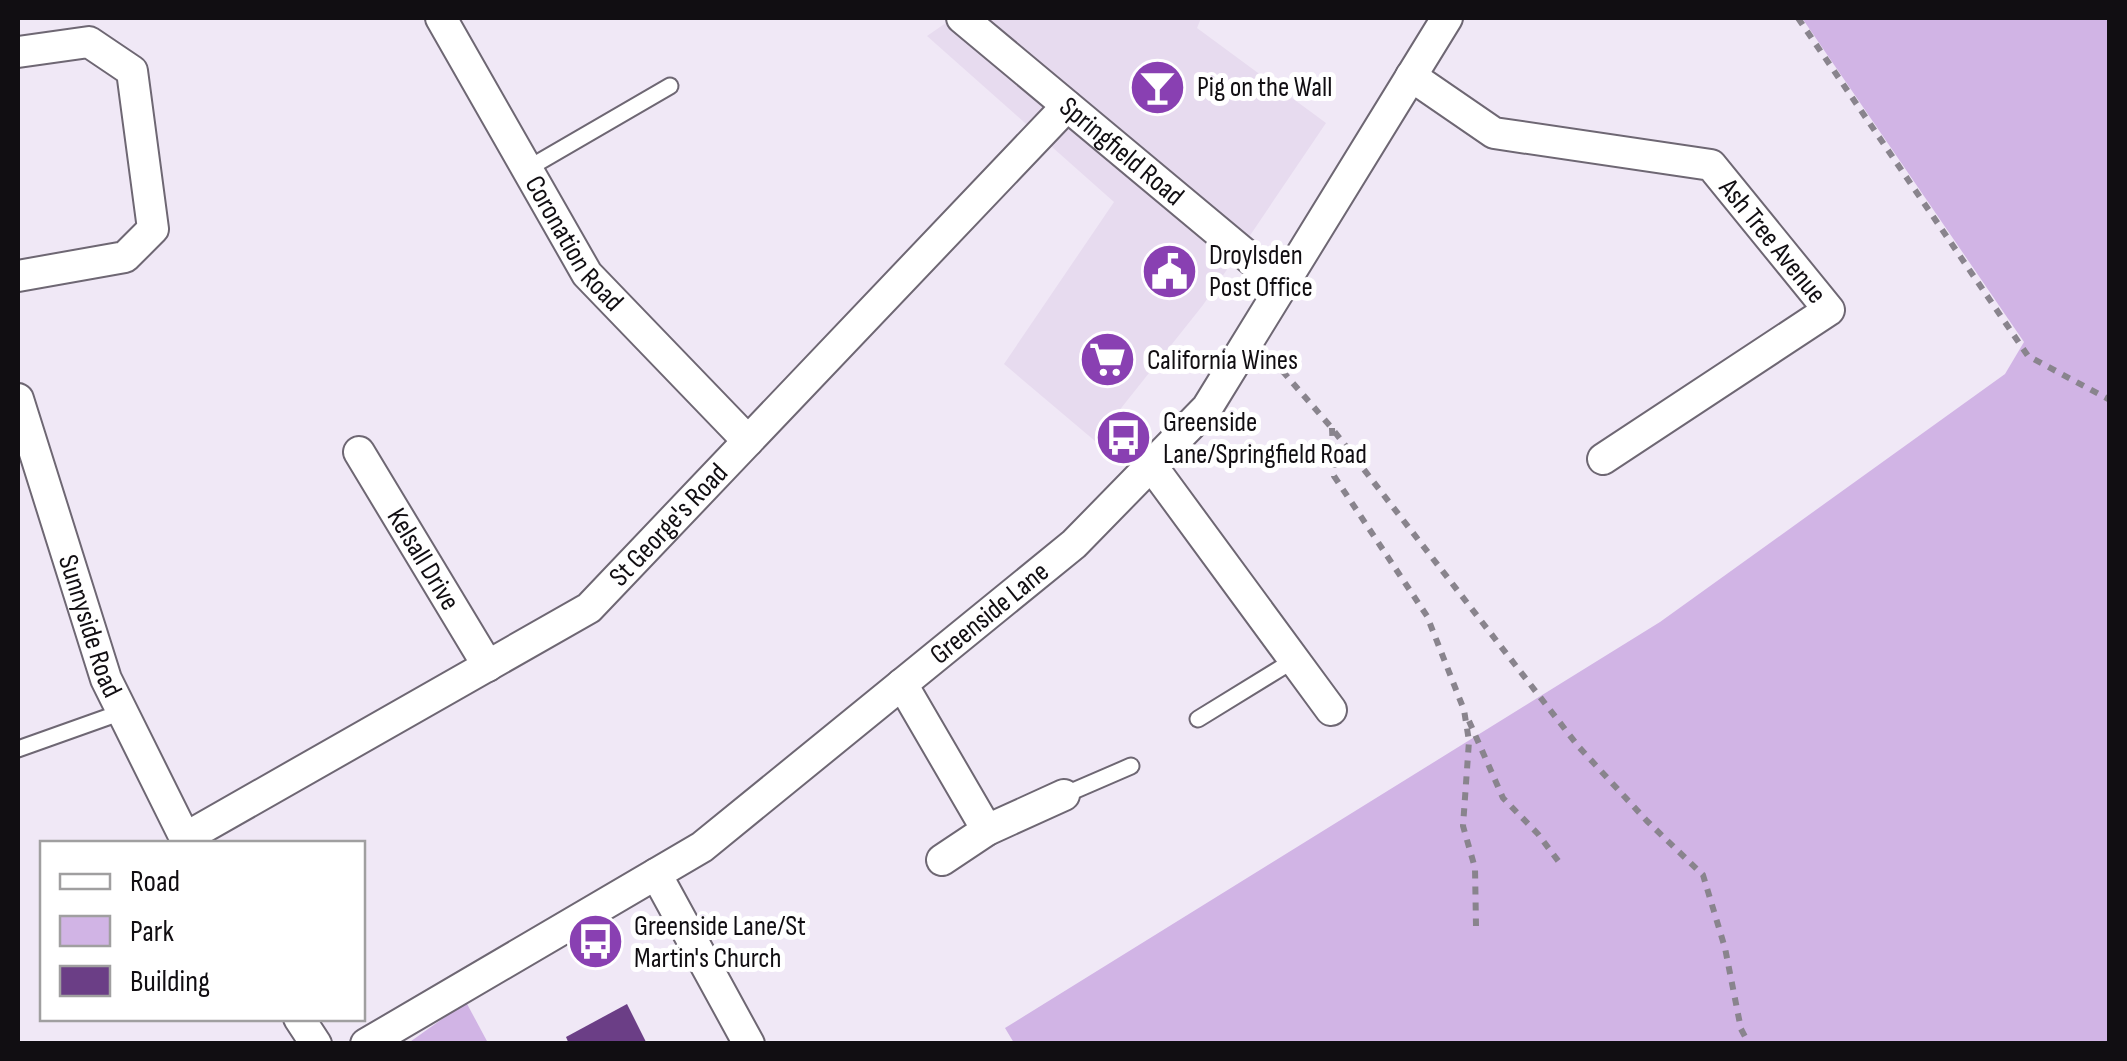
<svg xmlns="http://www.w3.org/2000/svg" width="2127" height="1061" viewBox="0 0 2127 1061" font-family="'Sofia Sans Condensed',sans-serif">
  <rect width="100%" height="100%" fill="#f0e8f6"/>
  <!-- built -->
  <polygon fill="#e7dbef" points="953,18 1201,18 1197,28 1326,123 1203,305 1095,441 1004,364 1114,202 927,36"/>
  <!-- green -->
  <g fill="#d1b4e5">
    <polygon points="1802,18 2109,18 2109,1043 1014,1043 1005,1028 1660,622 2005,374 2024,342"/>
    <polygon points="466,1002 488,1043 407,1044"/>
  </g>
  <!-- building -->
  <polygon fill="#6b3e86" points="627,1004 647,1044 569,1044 566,1037"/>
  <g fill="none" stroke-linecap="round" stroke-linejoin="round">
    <defs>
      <g id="service">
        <polyline points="527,169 670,86"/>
        <polyline points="1198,719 1294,660"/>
        <polyline points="18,749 122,712"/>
        <polyline points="1064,795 1131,766"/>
      </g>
      <g id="minor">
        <path id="s1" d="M441,18L587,274L748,441"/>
        <path id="s2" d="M962,18L1282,285"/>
        <polyline points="18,52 89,42 132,71 153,229 125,257 18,276"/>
        <path id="s3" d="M1411,76L1494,133L1711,165L1829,310L1603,459"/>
        <path id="s4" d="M18,399L106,679L188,844"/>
        <path id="s5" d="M359,452L488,666"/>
        <polyline points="1151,465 1331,710"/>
        <polyline points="902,684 987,830"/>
        <path id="s6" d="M185,838L589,608L1067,106"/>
        <polyline points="942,860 987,830 1064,795"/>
        <polyline points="656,874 749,1044"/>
        <polyline points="299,1018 316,1044"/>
        <path id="s7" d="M366,1044L702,847L1074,544L1207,408L1447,18"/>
      </g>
    </defs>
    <!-- service casing -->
    <use href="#service" stroke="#6e6773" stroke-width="19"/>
    <!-- minor casing -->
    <use href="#minor" stroke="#6e6773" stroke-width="34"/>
    <!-- path -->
    <g stroke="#89848d" stroke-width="6" stroke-dasharray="8 8" stroke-linecap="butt">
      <polyline points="1798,18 2028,356 2110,400"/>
      <polyline points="1272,359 1331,427 1578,746 1647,821 1703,875 1725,948 1741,1029 1749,1044"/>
      <polyline points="1332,428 1334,476 1427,616 1464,710 1469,741 1463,826 1475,868 1476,926"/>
      <polyline points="1469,721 1503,798 1538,834 1562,866"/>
    </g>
    <!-- service -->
    <use href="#service" stroke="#fff" stroke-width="15"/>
    <!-- minor -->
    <use href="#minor" stroke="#fff" stroke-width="30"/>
  </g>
  <!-- icons -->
  <defs>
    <symbol id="bar-disc" viewBox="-11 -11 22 22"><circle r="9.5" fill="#8940b2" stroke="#fff"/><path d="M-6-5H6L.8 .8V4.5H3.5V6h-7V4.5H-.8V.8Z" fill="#fff"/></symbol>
    <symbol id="civic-disc" viewBox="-11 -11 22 22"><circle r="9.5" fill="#8940b2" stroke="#fff"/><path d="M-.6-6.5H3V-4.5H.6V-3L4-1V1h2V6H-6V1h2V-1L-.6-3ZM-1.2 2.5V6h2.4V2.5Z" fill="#fff"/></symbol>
    <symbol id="supermarket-disc" viewBox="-11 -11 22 22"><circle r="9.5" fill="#8940b2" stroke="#fff"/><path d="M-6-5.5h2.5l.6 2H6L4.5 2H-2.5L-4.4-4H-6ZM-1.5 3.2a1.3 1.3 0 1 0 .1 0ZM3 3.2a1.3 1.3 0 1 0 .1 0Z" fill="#fff"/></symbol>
    <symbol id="bus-disc" viewBox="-11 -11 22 22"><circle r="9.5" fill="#8940b2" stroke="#fff"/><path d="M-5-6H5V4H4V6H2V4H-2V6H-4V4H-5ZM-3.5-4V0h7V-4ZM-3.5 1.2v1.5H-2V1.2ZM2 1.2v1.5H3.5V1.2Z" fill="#fff"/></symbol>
  </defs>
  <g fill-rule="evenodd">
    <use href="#bar-disc" x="1126" y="56" width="63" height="63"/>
    <use href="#civic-disc" x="1138" y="240" width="63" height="63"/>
    <use href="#supermarket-disc" x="1076" y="328" width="63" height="63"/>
    <use href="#bus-disc" x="1092" y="406" width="63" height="63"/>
    <use href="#bus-disc" x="564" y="910" width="63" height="63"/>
  </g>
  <g text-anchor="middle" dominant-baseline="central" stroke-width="10" stroke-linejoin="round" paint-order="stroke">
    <!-- poi labels -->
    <g font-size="28" fill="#110e12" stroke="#fff" text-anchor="start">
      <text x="1197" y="87">Pig on the Wall</text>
      <text x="1209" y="255">Droylsden<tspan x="1209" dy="32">Post Office</tspan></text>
      <text x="1147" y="360">California Wines</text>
      <text x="1163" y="422">Greenside<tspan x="1163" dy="32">Lane/Springfield Road</tspan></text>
      <text x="634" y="926">Greenside Lane/St<tspan x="634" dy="32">Martin's Church</tspan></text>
    </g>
    <!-- street labels -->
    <g font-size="28" fill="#110e12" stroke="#fff">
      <text stroke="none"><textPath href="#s2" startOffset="208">Springfield Road</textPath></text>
      <text stroke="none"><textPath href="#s3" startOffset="418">Ash Tree Avenue</textPath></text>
      <text stroke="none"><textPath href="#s1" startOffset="262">Coronation Road</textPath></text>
      <text stroke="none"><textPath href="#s6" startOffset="580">St George's Road</textPath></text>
      <text stroke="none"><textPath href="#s5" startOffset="125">Kelsall Drive</textPath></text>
      <text stroke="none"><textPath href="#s7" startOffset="760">Greenside Lane</textPath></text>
      <text stroke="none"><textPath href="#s4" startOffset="238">Sunnyside Road</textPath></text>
    </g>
  </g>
  <!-- border -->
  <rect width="2127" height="1061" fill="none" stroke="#110e12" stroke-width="40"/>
  <!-- legend -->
  <rect x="40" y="841" width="325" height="180" fill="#ffffff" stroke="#a09fa0" stroke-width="2.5"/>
  <rect x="60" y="874" width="50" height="15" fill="#ffffff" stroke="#a09fa0" stroke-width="2.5"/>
  <text x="130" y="891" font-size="30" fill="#110e12">Road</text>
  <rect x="60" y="916" width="50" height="30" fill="#d1b4e5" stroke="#a09fa0" stroke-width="2.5"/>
  <text x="130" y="941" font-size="30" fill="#110e12">Park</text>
  <rect x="60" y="966" width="50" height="30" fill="#6b3e86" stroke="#a09fa0" stroke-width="2.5"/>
  <text x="130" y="991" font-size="30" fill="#110e12">Building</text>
</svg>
